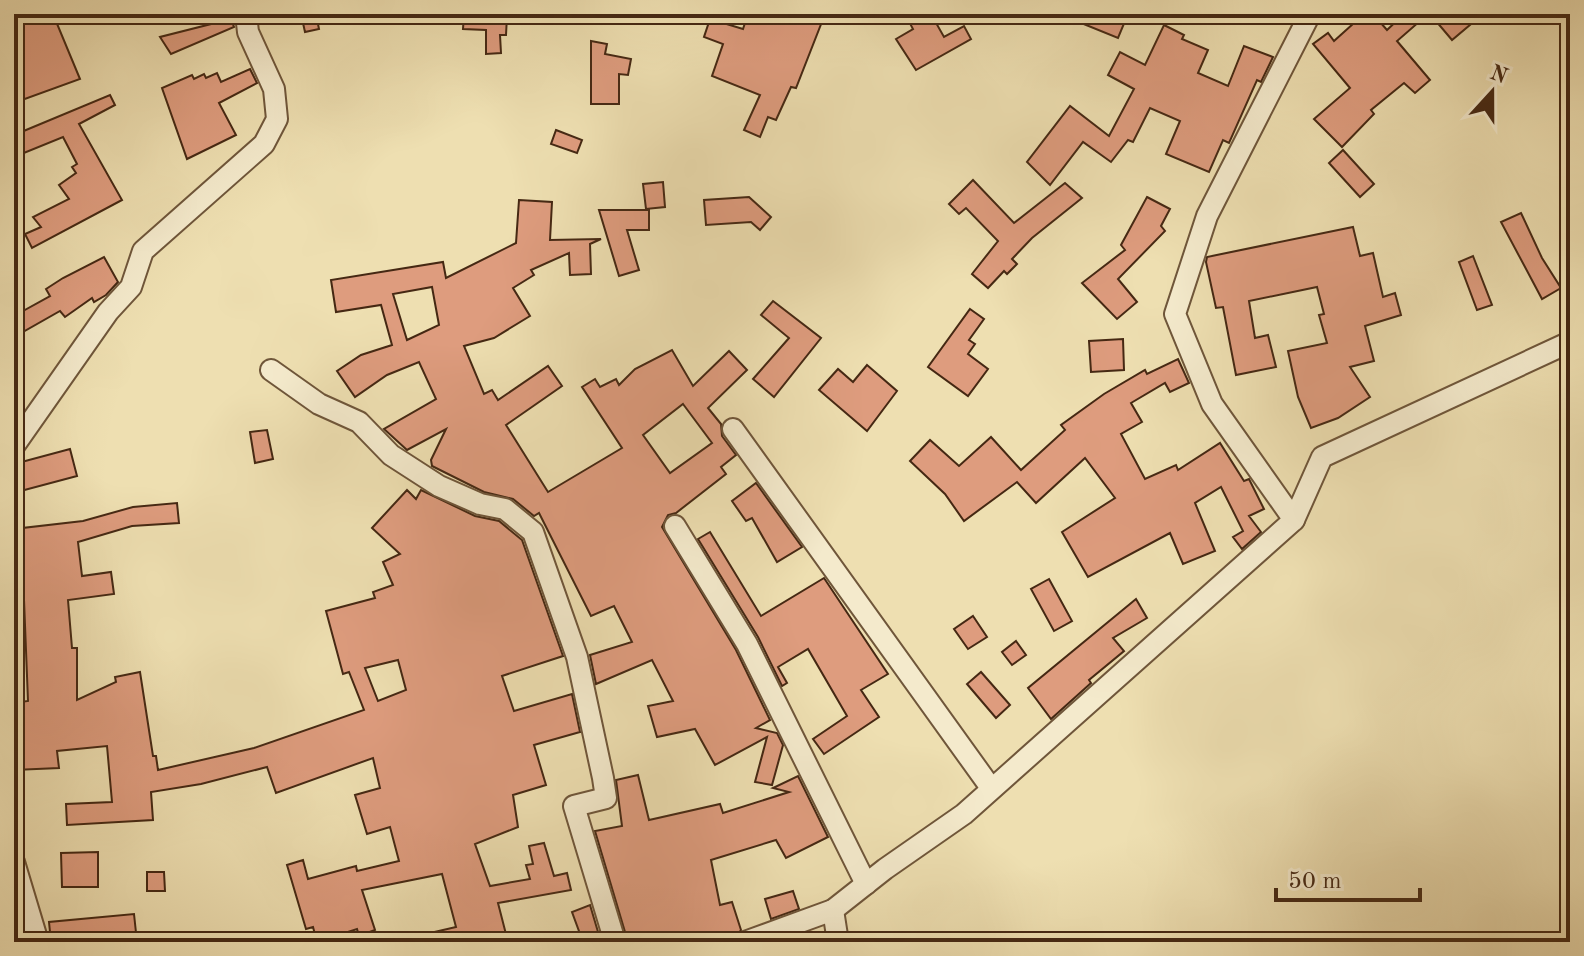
<svg xmlns="http://www.w3.org/2000/svg" width="1584" height="956" viewBox="0 0 1584 956" font-family="'Old Standard TT',serif">
  <rect width="100%" height="100%" fill="#eedfb1"/>
  <filter id="stains"><feTurbulence type="fractalNoise" baseFrequency=".0025" numOctaves="4"/><feColorMatrix values="0 0 0 0 .2 0 0 0 0 .09 0 0 0 0 .02 0 0 0 .5 -.17"/></filter>
  <radialGradient id="worn" r=".72"><stop offset=".6" stop-color="#630" stop-opacity="0"/><stop offset="1" stop-color="#630" stop-opacity=".3"/></radialGradient>
  <!-- building -->
  <g fill="#de9c7e" stroke="#452813" stroke-width="2" fill-rule="evenodd">
    <polygon points="14,14 53,14 80,79 22,100 17,88 14,89"/>
    <polygon points="301,14 316,14 319,29 305,32"/>
    <polygon points="464,14 507,16 506,35 500,35 501,53 486,54 486,30 463,29"/>
    <polygon points="748,14 825,14 796,88 791,87 776,120 768,117 760,137 744,130 760,95 712,76 723,44 704,37 710,19 743,29"/>
    <polygon points="905,14 931,14 944,37 964,26 971,39 916,70 896,39 913,29"/>
    <polygon points="1059,14 1128,14 1118,38"/>
    <polygon points="1364,14 1373,14 1387,30 1404,14 1428,14 1397,41 1430,80 1415,93 1404,83 1371,110 1374,114 1342,147 1314,119 1350,88 1313,44 1328,33 1334,41"/>
    <polygon points="1430,14 1483,14 1452,40"/>
    <polygon points="231,19 234,27 171,54 160,37"/>
    <polygon points="1164,25 1184,35 1182,39 1208,50 1198,73 1228,86 1244,46 1273,57 1261,82 1257,80 1229,143 1223,140 1209,172 1166,154 1180,121 1150,108 1133,142 1128,140 1111,162 1083,142 1050,185 1027,162 1070,106 1109,136 1134,89 1108,75 1120,52 1145,65"/>
    <polygon points="591,41 607,44 605,54 631,59 628,75 619,74 619,104 591,104"/>
    <polygon points="250,69 257,83 219,103 236,135 187,159 162,88 192,75 194,79 204,74 206,78 217,73 221,82"/>
    <polygon points="110,95 115,105 79,124 122,200 32,248 25,234 41,227 33,217 69,199 59,185 76,173 72,167 77,164 63,137 14,157 14,135"/>
    <polygon points="556,130 582,140 577,153 551,144"/>
    <polygon points="1343,150 1374,184 1360,197 1329,163"/>
    <polygon points="973,180 1014,223 1065,183 1082,198 1032,238 1012,259 1017,264 1007,274 1004,271 988,288 972,274 998,241 966,208 959,214 949,204"/>
    <polygon points="663,182 665,207 646,209 643,184"/>
    <polygon points="749,197 771,217 760,230 751,222 706,225 704,200"/>
    <polygon points="1147,197 1170,209 1161,226 1165,231 1118,279 1137,302 1117,319 1082,283 1125,250 1121,245"/>
    <path d="M519,200L552,202L550,240L601,239L590,244L591,274L570,275L569,253L531,270L534,275L513,288L530,316L494,338L464,346L484,394L492,390L498,400L548,366L562,386L506,425L548,492L622,448L582,387L595,379L600,387L616,379L619,385L635,369L672,350L693,386L729,351L747,370L708,408L721,424L722,436L736,455L721,467L726,474L676,513L668,515L662,527L736,650L770,720L756,728L777,733L783,745L772,785L755,782L767,737L715,765L695,729L657,737L648,706L673,701L652,660L596,684L590,655L632,642L614,606L591,616L539,513L534,516L513,499L484,492L432,466L431,460L446,429L407,450L384,429L436,399L419,362L387,375L355,397L337,371L361,355L392,345L381,305L336,312L331,280L443,262L446,278L516,243ZM432,287L439,325L407,340L393,294ZM683,404L712,443L670,473L643,435Z"/>
    <polygon points="599,210 649,210 649,230 627,230 639,270 619,276"/>
    <polygon points="1521,213 1542,258 1561,288 1542,299 1501,222"/>
    <polygon points="1353,227 1360,256 1373,253 1383,297 1395,293 1401,315 1365,326 1374,361 1350,367 1370,397 1338,418 1311,428 1298,397 1288,351 1327,343 1319,315 1324,314 1317,287 1249,301 1255,338 1268,335 1276,367 1236,375 1223,307 1216,308 1206,262 1207,257"/>
    <polygon points="1473,256 1492,305 1477,310 1459,262"/>
    <polygon points="104,257 118,282 106,295 94,302 92,298 65,317 60,311 14,337 14,316 50,296 46,289 63,278"/>
    <polygon points="773,301 821,338 774,397 753,379 789,338 761,315"/>
    <polygon points="970,309 984,319 969,340 975,344 968,354 988,369 968,396 928,367"/>
    <polygon points="1123,339 1124,370 1091,372 1089,341"/>
    <polygon points="1178,359 1189,383 1170,392 1165,383 1131,403 1142,422 1121,434 1145,479 1176,465 1178,470 1220,443 1244,481 1249,479 1264,509 1249,516 1261,532 1242,549 1233,537 1243,531 1221,487 1195,503 1215,551 1183,564 1170,533 1088,577 1062,532 1115,498 1085,458 1036,503 1017,482 964,521 945,494 910,461 930,440 959,466 991,437 1021,470 1065,430 1061,425 1104,394 1145,370 1147,374"/>
    <polygon points="867,365 897,391 867,431 819,390 838,369 853,382"/>
    <polygon points="267,430 273,459 255,463 250,432"/>
    <polygon points="70,449 77,476 17,492 14,464"/>
    <polygon points="756,483 802,547 777,562 752,518 746,521 732,501"/>
    <path d="M407,490L416,499L421,490L475,516L499,521L522,540L563,656L502,676L514,711L572,694L580,732L534,745L546,785L513,795L518,827L475,844L490,886L530,879L526,865L533,864L529,846L544,843L554,876L567,873L571,890L498,903L508,942H418L417,936L456,927L442,874L362,890L375,930L359,936L357,929L317,942L313,927L306,929L287,865L303,860L308,879L356,866L357,871L399,861L390,827L367,834L355,795L380,788L373,758L276,793L267,767L201,784L151,792L153,820L67,825L66,804L112,802L107,746L57,751L59,768L14,770V703L28,701L24,600H21L14,529L83,521L133,507L177,503L179,523L132,526L78,542L82,576L111,572L114,594L68,600L72,648H77V700L116,682L115,677L140,672L153,756H156L158,770L254,748L364,710L349,672L343,674L326,611L375,598L373,592L393,585L383,562L400,554L372,528ZM398,660L406,690L378,701L365,668Z"/>
    <polygon points="710,532 761,616 824,578 888,674 861,690 879,717 824,754 813,739 847,716 808,649 778,667 787,683 782,686 758,637 698,539"/>
    <polygon points="1049,579 1072,621 1054,631 1031,589"/>
    <polygon points="1136,599 1147,618 1113,638 1124,651 1089,680 1091,683 1051,719 1028,688"/>
    <polygon points="973,616 987,637 968,649 954,629"/>
    <polygon points="1016,641 1026,655 1012,665 1002,652"/>
    <polygon points="981,672 1010,705 996,718 967,684"/>
    <polygon points="638,775 649,820 720,804 723,813 789,792 773,788 798,776 828,837 786,858 776,840 711,860 720,905 732,902 741,930 732,942 628,942 595,831 622,826 616,780"/>
    <polygon points="98,852 98,887 62,887 61,853"/>
    <polygon points="147,872 164,872 165,891 147,891"/>
    <polygon points="793,891 799,909 771,919 765,899"/>
    <polygon points="590,905 601,942 583,942 572,912"/>
    <polygon points="134,914 137,942 51,942 49,922"/>
  </g>
  <g fill="none" stroke-linecap="round" stroke-linejoin="round">
    <defs>
      <g id="minor">
        <polyline points="271,370 319,404 359,422 391,455 439,486 480,504 505,509 533,532 577,657 603,778 606,798 574,806 615,942"/>
        <polyline points="733,429 991,788"/>
        <polyline points="14,446 108,312 131,287 143,251 264,144 277,119 274,89 248,32 246,14"/>
        <polyline points="1294,520 1212,404 1175,314 1207,216 1310,14"/>
        <polyline points="675,526 747,644 866,884"/>
        <polyline points="14,862 38,942"/>
        <polyline points="833,910 838,942"/>
        <polyline points="745,942 833,910 885,869 964,814 1294,520 1322,457 1570,342"/>
      </g>
    </defs>
    <!-- minor casing -->
    <use href="#minor" stroke="#6f563a" stroke-width="24"/>
    <!-- minor -->
    <use href="#minor" stroke="#f4eacc" stroke-width="20"/>
  </g>
  <!-- margin -->
  <rect width="1584" height="956" fill="none" stroke="#eedfb1" stroke-width="48"/>
  <rect x="16" y="16" width="1552" height="924" fill="none" stroke="#452813" stroke-width="4"/>
  <rect x="24" y="24" width="1536" height="908" fill="none" stroke="#452813" stroke-width="2"/>
  <!-- north arrow -->
  <g transform="translate(1492 92) rotate(21)" stroke="#f4eacc" stroke-width="6" paint-order="stroke">
  <path d="M0-6L14 30L0 20L-14 30Z" fill="#452813"/>
  <text y="-12" font-size="22" font-weight="bold" text-anchor="middle" fill="#452813">N</text>
  </g>
  <!-- scale -->
  <path d="M1276 888v12h144v-12" fill="none" stroke="#452813" stroke-width="4"/>
  <text x="1288" y="888" font-size="24" fill="#452813" stroke="#f4eacc" stroke-width="6" paint-order="stroke">50 m</text>
  <rect width="100%" height="100%" filter="url(#stains)"/>
  <rect width="100%" height="100%" fill="url(#worn)"/>
</svg>
